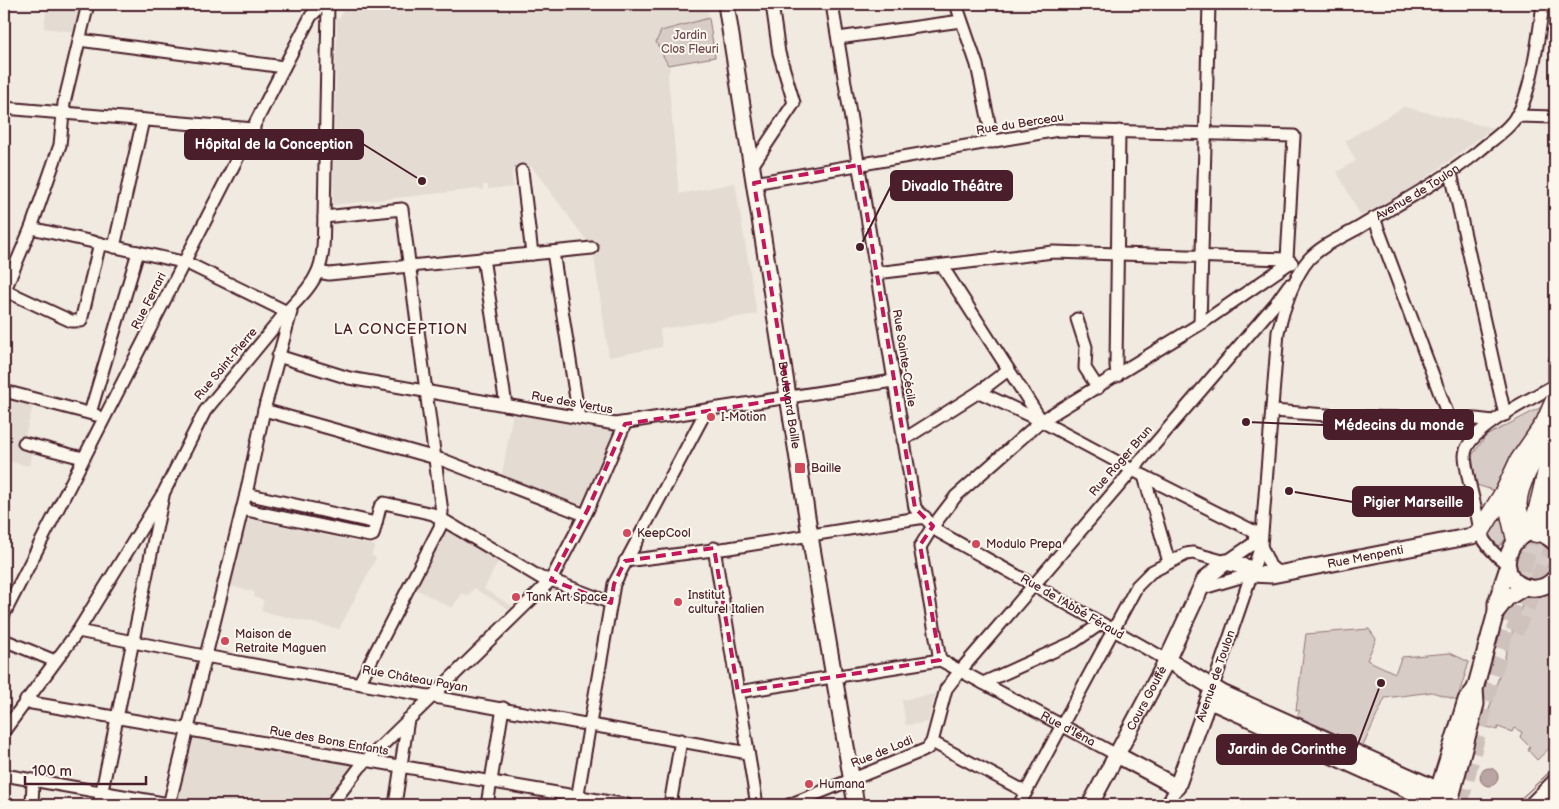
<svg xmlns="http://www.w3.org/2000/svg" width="1559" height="809" viewBox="0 0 1559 809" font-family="'Balsamiq Sans',sans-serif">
  <rect width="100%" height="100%" fill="#f0eae0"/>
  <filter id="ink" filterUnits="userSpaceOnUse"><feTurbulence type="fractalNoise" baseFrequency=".02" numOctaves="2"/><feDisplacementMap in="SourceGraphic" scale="10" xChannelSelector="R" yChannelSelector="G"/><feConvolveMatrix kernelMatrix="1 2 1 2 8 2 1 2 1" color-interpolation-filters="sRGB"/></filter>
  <g filter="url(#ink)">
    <!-- built -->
    <g fill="#e4dbd2">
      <polygon points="47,4 82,4 75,32 44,28"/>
      <polygon points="344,4 707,4 709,18 661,31 656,42 670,69 668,75 670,98 679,194 735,183 757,314 660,329 662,347 609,357 592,243 587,241 532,167 512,170 513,187 488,189 488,185 483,185 483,190 477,189 333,205 337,19 341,17"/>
      <polygon points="1404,107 1493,128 1412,188 1361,216 1337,172 1356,161 1345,141"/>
      <polygon points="4,398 33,405 22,448 33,451 29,466 4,460"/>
      <polygon points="513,412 612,430 613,433 581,507 502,475"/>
      <polygon points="249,519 375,546 371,555 376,558 339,629 261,611 264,600 254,597 255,592 227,585 239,549 237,548 239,540"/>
      <polygon points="447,529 499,560 484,589 515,608 512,611 474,588 468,596 462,593 452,608 416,589"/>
      <polygon points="935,694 928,722 906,725 902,700"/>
      <polygon points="191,735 351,764 353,770 325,805 207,805 176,800"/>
    </g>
    <!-- green -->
    <g fill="#d8ccc6" stroke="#917678">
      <polygon points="709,18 715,57 668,65 656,42 661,31"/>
      <polygon points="1553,401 1501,488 1492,490 1477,485 1471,457 1486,436"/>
      <polygon points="1503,506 1508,536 1499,546 1488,537 1490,526"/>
      <path d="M1529,541L1542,542L1551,551L1553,566L1549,564L1545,571L1548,573C1522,594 1500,554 1529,541Z"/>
      <polygon points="1555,590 1555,743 1537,760 1528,750 1530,747 1520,737 1522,732 1514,728 1512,732 1498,727 1497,730 1484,726 1514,626 1526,595 1544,595"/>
      <polygon points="1369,629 1376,639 1367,660 1395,673 1402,657 1450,653 1469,662 1457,700 1432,692 1385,698 1363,746 1297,716 1300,711 1296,710 1306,634"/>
    </g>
    <!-- water -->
    <circle fill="#b8a4a2" stroke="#8c6f72" cx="1489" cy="777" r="9"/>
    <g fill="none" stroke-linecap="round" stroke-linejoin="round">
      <!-- highway-tunnel -->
      <g stroke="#cfc1bc" stroke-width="18" stroke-dasharray="18 9" stroke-linecap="butt">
        <polyline points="1514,632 1555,544"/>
        <polyline points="1459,805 1489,685 1519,583 1535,521"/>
      </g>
      <defs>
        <g id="minor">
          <path id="s1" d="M832,4L915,508L933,526L920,547L940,660L1117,755"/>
          <polyline points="956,4 977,65 993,142"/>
          <polyline points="838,38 961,21"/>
          <polyline points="79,40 284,67"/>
          <polyline points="4,108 254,129"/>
          <polyline points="1516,116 1555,117"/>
          <polyline points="752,166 794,103 779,53 772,4"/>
          <polyline points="522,171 532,254"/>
          <polyline points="1451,173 1505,415"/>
          <polyline points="754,183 1058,130 1294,136 1287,259"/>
          <polyline points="324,217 402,209 442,512 440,527 360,682"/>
          <polyline points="1374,218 1449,418 1463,426 1473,436"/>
          <polyline points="31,228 187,263 285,311"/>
          <polyline points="114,247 143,120"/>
          <polyline points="553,252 579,418"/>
          <polyline points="483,258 506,405"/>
          <polyline points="942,266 1041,420"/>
          <polyline points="318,272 329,274 592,248"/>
          <polyline points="876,273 1053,252 1287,259 1292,263"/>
          <polyline points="4,290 71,321 81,321 100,243"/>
          <polyline points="4,292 31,228 60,145 64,103 88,4"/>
          <polyline points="1077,319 1086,347 1085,368 1098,388"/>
          <polyline points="1200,323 1209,4"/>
          <polyline points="278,356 349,378 615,424 893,381"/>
          <polyline points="1555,362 1555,379"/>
          <polyline points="1117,376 1116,365 1119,131"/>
          <polyline points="4,391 96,415"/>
          <polyline points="979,392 1041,421 1144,476 1261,535"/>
          <polyline points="264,410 443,460 585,515"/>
          <polyline points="1273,411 1353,417 1476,419 1493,421"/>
          <polyline points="90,413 138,252"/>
          <polyline points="903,440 979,392 1008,370"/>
          <polyline points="24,443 83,458"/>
          <polyline points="1144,476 1169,562"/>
          <polyline points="246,494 376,523"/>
          <polyline points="242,509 370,536 373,535 380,507 384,503 433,514 541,578 551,580 611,603"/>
          <polyline points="1261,546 1270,566 1280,574"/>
          <polyline points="714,548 757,805"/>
          <polyline points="625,561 729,548 925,517"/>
          <path d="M1507,564C1496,556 1485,544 1480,532C1477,507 1467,482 1465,456C1464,430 1534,398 1555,385"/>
          <polyline points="1200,589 1251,574"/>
          <polyline points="4,614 284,67 311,16 323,4"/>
          <polyline points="78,631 199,655 748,753"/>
          <polyline points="4,640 55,661"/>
          <polyline points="1167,660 939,532 933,526 956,496 1041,421 1205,321 1291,262"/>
          <polyline points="983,683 1074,642 1100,624"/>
          <path id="s2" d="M1213,686L1261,546L1278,332C1283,310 1294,276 1309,259C1323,244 1343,237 1360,227C1401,202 1442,181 1479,151C1494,138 1513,127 1521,108C1533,81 1539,34 1543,4"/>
          <polyline points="738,692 940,660"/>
          <polyline points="26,700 32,703 627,805"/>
          <path d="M4,731L78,631L164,492L205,411L275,326C288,307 309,293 318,271C325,254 323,234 324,217L328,4"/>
          <polyline points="932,742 1026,792"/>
          <polyline points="4,775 174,805"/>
          <polyline points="32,805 33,781"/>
          <polyline points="99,805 163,496"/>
          <polyline points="169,805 246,494 264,410 291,312"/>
          <polyline points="331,805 360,767 551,580 588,509 625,424"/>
          <polyline points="395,805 408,719"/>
          <polyline points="487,805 503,708"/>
          <polyline points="576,805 614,584 706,411"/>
          <polyline points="670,805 681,740"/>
          <polyline points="789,805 927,749 932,742 946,689 960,671 1276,303 1289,285"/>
          <polyline points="1019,805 1137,586 1151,572 1186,554 1193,553 1226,562 1254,543 1255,533"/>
          <polyline points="1167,805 1177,787"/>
        </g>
        <g id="major">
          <path id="s3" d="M726,4L812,548L856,805"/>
          <path d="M1555,543C1517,506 1483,581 1531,588C1540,589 1549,585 1555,578"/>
          <polyline points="1496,612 1507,598 1525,587"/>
          <polyline points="1167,660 1222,693 1430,786 1450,800"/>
          <polyline points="1208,702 1217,704 1435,802 1450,800"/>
          <polyline points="1117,755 1177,787 1211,693"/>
          <polyline points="1435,800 1466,700 1475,689"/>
          <path id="s4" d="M1090,805L1167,660L1205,579L1226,562L1246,567L1251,574L1272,575L1472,536L1480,532"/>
          <polyline points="1449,805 1476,704 1475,689 1496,612 1496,603 1508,567"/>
          <polyline points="1532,805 1555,782"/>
        </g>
        <g id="highway">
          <polyline points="1514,484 1510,514 1516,540"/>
          <polyline points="1535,521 1554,442"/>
          <polyline points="1548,525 1555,511"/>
          <polyline points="1480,532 1505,491 1519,461 1545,423 1555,400"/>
          <path d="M1536,533C1530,528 1523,524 1520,517C1509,493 1539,447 1555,431"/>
        </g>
      </defs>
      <!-- minor casing -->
      <use href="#minor" stroke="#4a1f2b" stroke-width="15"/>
      <!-- major casing -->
      <use href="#major" stroke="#4a1f2b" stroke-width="19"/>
      <!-- highway casing -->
      <use href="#highway" stroke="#4a1f2b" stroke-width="21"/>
      <!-- minor -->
      <use href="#minor" stroke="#fbf7ec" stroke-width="11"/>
      <!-- major -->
      <use href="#major" stroke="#fbf7ec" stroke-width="15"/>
      <!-- highway -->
      <use href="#highway" stroke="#fbf7ec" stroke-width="18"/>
      <!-- tram -->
      <polyline stroke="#4a1f2b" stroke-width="1" points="1514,805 1555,767"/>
    </g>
  </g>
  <!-- marked area -->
  <path fill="none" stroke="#c2185b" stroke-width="4" stroke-dasharray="10 6" stroke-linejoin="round" d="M859,165L915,508L933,526L920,545L940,660L738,692L714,548L625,561L614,584L611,603L551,580L588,509L625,424L789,398L754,183Z"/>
  <!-- markers -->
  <g fill="#d1495b" stroke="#fbf7ec" stroke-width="2">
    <circle cx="711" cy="417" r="5"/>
    <rect x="794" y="462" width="12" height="12" rx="2.5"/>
    <circle cx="627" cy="533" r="5"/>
    <circle cx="976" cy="544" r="5"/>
    <circle cx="516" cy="597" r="5"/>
    <circle cx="678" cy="602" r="5"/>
    <circle cx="225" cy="641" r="5"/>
    <circle cx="809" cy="784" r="5"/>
  </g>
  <g text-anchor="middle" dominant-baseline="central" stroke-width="4" stroke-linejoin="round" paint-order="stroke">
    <!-- park labels -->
    <g font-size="12" fill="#6e4a52" stroke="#fbf7ec">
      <text x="690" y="35">Jardin<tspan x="690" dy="14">Clos Fleuri</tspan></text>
    </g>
    <!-- street labels -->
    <g font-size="12" fill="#4a1f2b" stroke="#fbf7ec">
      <text transform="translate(1020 124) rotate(-9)">Rue du Berceau</text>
      <text stroke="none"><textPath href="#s2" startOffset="570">Avenue de Toulon</textPath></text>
      <text transform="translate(149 301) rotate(-63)">Rue Ferrari</text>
      <text transform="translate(904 358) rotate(81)">Rue Sainte-Cécile</text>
      <text transform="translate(226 364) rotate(-50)">Rue Saint-Pierre</text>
      <text transform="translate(572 403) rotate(10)">Rue des Vertus</text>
      <text stroke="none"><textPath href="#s3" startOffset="406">Boulevard Baille</textPath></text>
      <text transform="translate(1121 461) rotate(-49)">Rue Roger Brun</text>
      <text stroke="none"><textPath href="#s4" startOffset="426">Rue Menpenti</textPath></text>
      <text transform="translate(1072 607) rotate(30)">Rue de l'Abbé Féraud</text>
      <text transform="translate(1216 676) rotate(-71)">Avenue de Toulon</text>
      <text transform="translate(415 679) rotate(10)">Rue Château Payan</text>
      <text stroke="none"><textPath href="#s4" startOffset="121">Cours Gouffé</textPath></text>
      <text stroke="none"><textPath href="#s1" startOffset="821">Rue d'Iéna</textPath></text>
      <text transform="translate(329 741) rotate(10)">Rue des Bons Enfants</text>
      <text transform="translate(882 752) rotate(-22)">Rue de Lodi</text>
    </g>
    <!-- poi labels -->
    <g font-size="12" fill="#4a1f2b" stroke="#fbf7ec" text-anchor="start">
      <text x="721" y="417">I-Motion</text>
      <text x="811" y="468">Baille</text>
      <text x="637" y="533">KeepCool</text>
      <text x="986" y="544">Modulo Prepa</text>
      <text x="688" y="595">Institut<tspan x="688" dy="14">culturel Italien</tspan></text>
      <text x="526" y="597">Tank Art Space</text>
      <text x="235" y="634">Maison de<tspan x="235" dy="14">Retraite Maguen</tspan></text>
      <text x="819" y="784">Humana</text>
    </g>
    <!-- quarter labels -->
    <g font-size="15" letter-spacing="1" fill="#4a1f2b" stroke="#fbf7ec">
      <text x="401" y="329">LA CONCEPTION</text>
    </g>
  </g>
  <!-- callouts -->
  <path fill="none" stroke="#4a1f2b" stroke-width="2" d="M422 181L363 144M860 247L891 186M1246 422L1324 425M1289 491L1353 502M1381 683L1356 749"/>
  <g fill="#4a1f2b" stroke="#fbf7ec" stroke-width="2">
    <circle cx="422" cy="181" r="5"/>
    <circle cx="860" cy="247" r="5"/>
    <circle cx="1246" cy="422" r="5"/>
    <circle cx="1289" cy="491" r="5"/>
    <circle cx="1381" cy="683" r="5"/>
  </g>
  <g fill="#4a1f2b" stroke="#4a1f2b" stroke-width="2">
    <rect x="185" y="130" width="178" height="29" rx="5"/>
    <rect x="891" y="171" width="121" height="29" rx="5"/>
    <rect x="1324" y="410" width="149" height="29" rx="5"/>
    <rect x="1353" y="487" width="120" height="29" rx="5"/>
    <rect x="1217" y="735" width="139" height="29" rx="5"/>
  </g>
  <g font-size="14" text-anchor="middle" font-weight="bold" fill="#fff">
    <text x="274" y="149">Hôpital de la Conception</text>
    <text x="952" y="191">Divadlo Théâtre</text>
    <text x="1399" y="430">Médecins du monde</text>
    <text x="1413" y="507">Pigier Marseille</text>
    <text x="1287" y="754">Jardin de Corinthe</text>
  </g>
  <!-- margin -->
  <rect width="1559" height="809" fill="none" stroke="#fbf7ec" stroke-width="20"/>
  <rect x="10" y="10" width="1539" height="789" fill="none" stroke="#4a1f2b" stroke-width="2" filter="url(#ink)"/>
  <!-- scale -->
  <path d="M25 776v8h121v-8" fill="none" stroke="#4a1f2b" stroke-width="2.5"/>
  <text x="32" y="776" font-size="15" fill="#4a1f2b" stroke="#fbf7ec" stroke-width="4" paint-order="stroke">100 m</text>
</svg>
